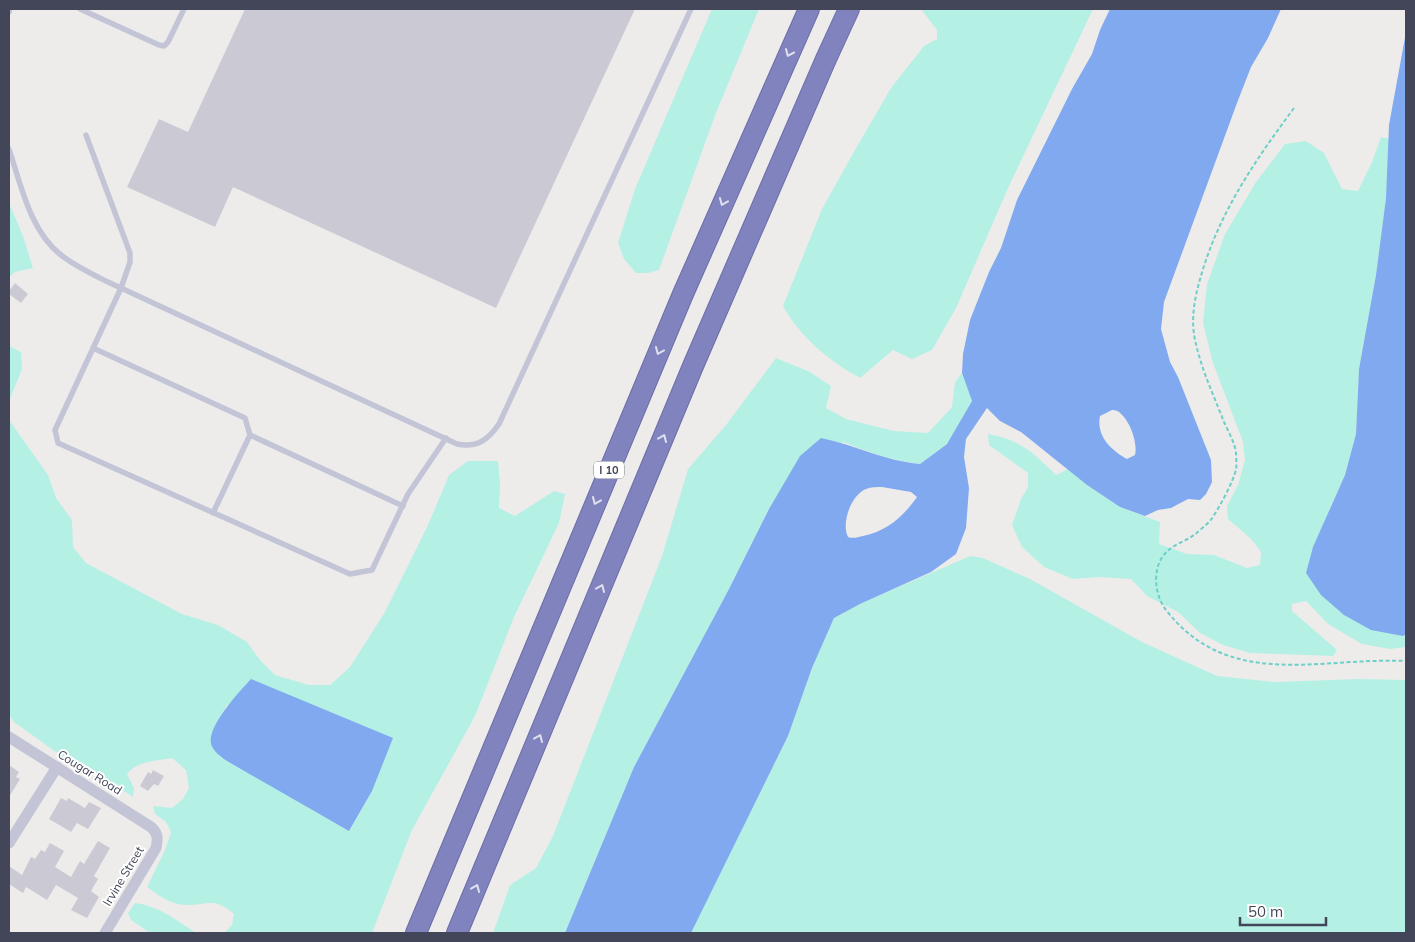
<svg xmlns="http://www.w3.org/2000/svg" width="1415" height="942" viewBox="0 0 1415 942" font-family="Mulish,sans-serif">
  <rect width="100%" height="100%" fill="#eeeceb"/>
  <!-- green -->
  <g fill="#b5f0e5" fill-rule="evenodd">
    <polygon points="712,9 759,9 716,113 659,270 648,273 636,273 624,259 618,243 635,189"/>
    <path d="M921,9H1093L1009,186L956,308L932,350L912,359L893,350L860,378C828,360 801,338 783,306L822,209L855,150L891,88L924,46L937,39V30Z"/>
    <path d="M1381,137L1390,139L1386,198L1376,275L1359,369L1356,434L1345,475L1329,510L1402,636L1406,634V647L1390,649L1362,644L1328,624L1306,601L1292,604V611L1337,650L1333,656L1250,653L1223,645L1200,633L1178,612L1147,596L1131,579L1098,577L1073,579L1044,567L1022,547L1012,525L1021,499L1028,487V473L989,445L988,434C1021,440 1034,453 1056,475L1068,469L1087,485L1120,507L1160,522L1159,544L1187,554L1214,555L1247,568L1260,565L1261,552L1250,538L1228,519L1227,506L1238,485L1245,460L1243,442L1213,363L1203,323L1207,284L1225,234L1256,182L1285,144L1306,141L1324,153L1342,189L1358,191L1372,162Z"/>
    <polygon points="9,203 23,236 33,268 15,272 9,277"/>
    <polygon points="9,346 21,352 22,369 9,401"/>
    <path d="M776,358L810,372L831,386L826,408L846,419L894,431L928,433L952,407L955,382L962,373L972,401L949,442L920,464C893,461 868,452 843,442L769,509L729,589L634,767L565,933H493L510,885L536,868L553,836L662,556L688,469L726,425Z"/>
    <path d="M9,420L48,475L56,498L72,520L73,547L86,563L182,614L218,625L247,642L260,660L275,675L309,685H330L350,667L385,612L428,525L449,475L468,461H498L500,483L499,508L515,516L554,491L565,494L559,523L514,617L475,716L412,830L372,933H224L232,925L234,914C213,896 208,906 186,905C171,905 158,895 147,887L165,850L171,832L166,822L155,814L153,806L172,808L183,799L189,788L186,770L172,758C156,761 137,761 127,774L134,788L133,797L106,779L60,755L14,722L9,715ZM227,705L372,791L350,830L219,756L213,731Z"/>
    <polygon points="970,556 983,558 1030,579 1142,642 1217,676 1275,682 1358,679 1406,680 1406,933 691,933 788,736 812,668 834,618 860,604"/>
    <path d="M135,903C159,906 176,920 196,933H150L131,920L128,913Z"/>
  </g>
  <!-- water -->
  <g fill="#80a9ef" fill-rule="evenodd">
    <path d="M1110,9H1281L1268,38L1251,67L1237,103L1164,302L1161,329L1170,362L1178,377L1211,460L1212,482L1206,494L1200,500L1188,499L1171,508L1158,510L1145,516L1120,507L1087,485L1021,432L1000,421L987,408L966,439L964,457L969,488L966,528L956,554L931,572L860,604L834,618L812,668L788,736L691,933H565L634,767L729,589L769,509L800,456L821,438C855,445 885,461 920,464L947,444L972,401L962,373L963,354L970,320L989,272L1001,248L1017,200L1072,89L1092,54L1100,30ZM1112,410C1115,410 1119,411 1120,413C1130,421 1138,443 1135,455L1127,459C1111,450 1096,436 1100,416ZM882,487L911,492L917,497C903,517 887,531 863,536C858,537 853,539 848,537C841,523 851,495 866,489C871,487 877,487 882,487Z"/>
    <polygon points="1406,32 1406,634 1403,636 1371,630 1344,615 1321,595 1306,573 1313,547 1345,475 1356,434 1359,369 1376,275 1386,198 1389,125"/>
    <path d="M251,679L393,738L372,791L349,831L227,761C221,757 213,751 211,744C207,726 240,691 251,679Z"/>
  </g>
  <!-- building -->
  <g fill="#cbcad4">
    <polygon points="245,9 635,9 496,308 233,187 215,227 127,187 159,119 188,132"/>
    <polygon points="15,283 28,294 21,303 9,294 9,291"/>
    <polygon points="9,765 19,772 16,777 20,779 9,797"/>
    <polygon points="153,770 164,776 158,786 154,784 148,791 140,786 148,772 151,774"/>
    <polygon points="61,798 67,801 68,798 85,808 89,802 101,808 88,829 77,823 71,832 49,819"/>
    <polygon points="98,841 110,848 94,876 98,879 91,891 99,897 87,918 71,910 78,898 56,885 47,900 26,887 23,893 9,884 9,866 22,875 31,857 35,859 41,850 45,852 50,843 64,851 55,867 71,877 80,861 84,864"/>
  </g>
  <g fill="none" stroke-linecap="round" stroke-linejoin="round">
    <defs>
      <g id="motorway">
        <polyline points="416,933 683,294 809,9"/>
        <polyline points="457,933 693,366 826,59 849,9"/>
      </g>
    </defs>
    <!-- motorway casing -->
    <use href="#motorway" stroke="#6b6ea9" stroke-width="22"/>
    <!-- path -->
    <path stroke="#6ccfc8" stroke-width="2" stroke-dasharray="4 2.5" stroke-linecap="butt" d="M1294,108C1257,158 1223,207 1204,266C1196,291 1189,318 1196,344C1202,371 1214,396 1224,422C1228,431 1235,443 1236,453C1236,458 1237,465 1236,469C1234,481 1217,512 1210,521C1205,526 1199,531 1194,535C1184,542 1171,545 1163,556C1152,571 1155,596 1166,610C1229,691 1319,657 1406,661"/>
    <!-- service -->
    <g stroke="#c3c5d7" stroke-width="5.5">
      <polyline points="80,9 159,45 164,46 168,42 184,9"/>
      <polyline points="9,12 10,9"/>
      <polyline points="86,135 130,253 130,262 121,288 55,430 58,443 350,574 372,570 408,494 446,438"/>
      <path d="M9,149C21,185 30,231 61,255C75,266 92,274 108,282L457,444C477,448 488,440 499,424L691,9"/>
      <polyline points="93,348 245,418 250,435"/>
      <polyline points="213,513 250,435 403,506"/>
    </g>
    <!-- minor -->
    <g stroke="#c3c5d7" stroke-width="11">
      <path d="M9,737L151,827C158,833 158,839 156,848L105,933"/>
      <polyline points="9,843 57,767"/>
    </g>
    <!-- motorway -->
    <use href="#motorway" stroke="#8083bd" stroke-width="20"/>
  </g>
  <!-- one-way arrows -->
  <defs><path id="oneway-chevron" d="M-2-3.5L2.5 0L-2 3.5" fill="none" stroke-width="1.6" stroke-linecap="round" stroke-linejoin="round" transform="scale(1.25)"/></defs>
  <g stroke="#dfe0ee">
    <use href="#oneway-chevron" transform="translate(789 53) rotate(114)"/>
    <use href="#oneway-chevron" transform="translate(723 202) rotate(113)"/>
    <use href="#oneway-chevron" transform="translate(659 351) rotate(113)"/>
    <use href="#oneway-chevron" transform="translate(663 438) rotate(-67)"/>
    <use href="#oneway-chevron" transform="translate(596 501) rotate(113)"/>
    <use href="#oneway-chevron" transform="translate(601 588) rotate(-67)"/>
    <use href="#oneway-chevron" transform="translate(539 738) rotate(-67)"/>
    <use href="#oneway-chevron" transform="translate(476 888) rotate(-67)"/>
  </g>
  <g text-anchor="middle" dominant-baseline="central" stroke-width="4" stroke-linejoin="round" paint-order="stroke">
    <!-- shield labels -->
    <rect fill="#fff" stroke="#7b7d8b" stroke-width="1" x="594" y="461.5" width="30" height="17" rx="4"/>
    <g font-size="11" font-weight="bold" fill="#434559">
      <text x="609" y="470">I 10</text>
    </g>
    <!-- street labels -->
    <g font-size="12" fill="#434559" stroke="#fff">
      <text transform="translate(90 772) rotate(32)">Cougar Road</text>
      <text transform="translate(123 876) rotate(-59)">Irvine Street</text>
    </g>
  </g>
  <!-- border -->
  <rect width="1415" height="942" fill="none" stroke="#434559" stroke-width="20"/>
  <!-- scale -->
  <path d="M1240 917v8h86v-8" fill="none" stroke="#434559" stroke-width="2.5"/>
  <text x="1248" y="917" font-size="15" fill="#434559" stroke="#ffffff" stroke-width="4" paint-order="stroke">50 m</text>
</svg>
